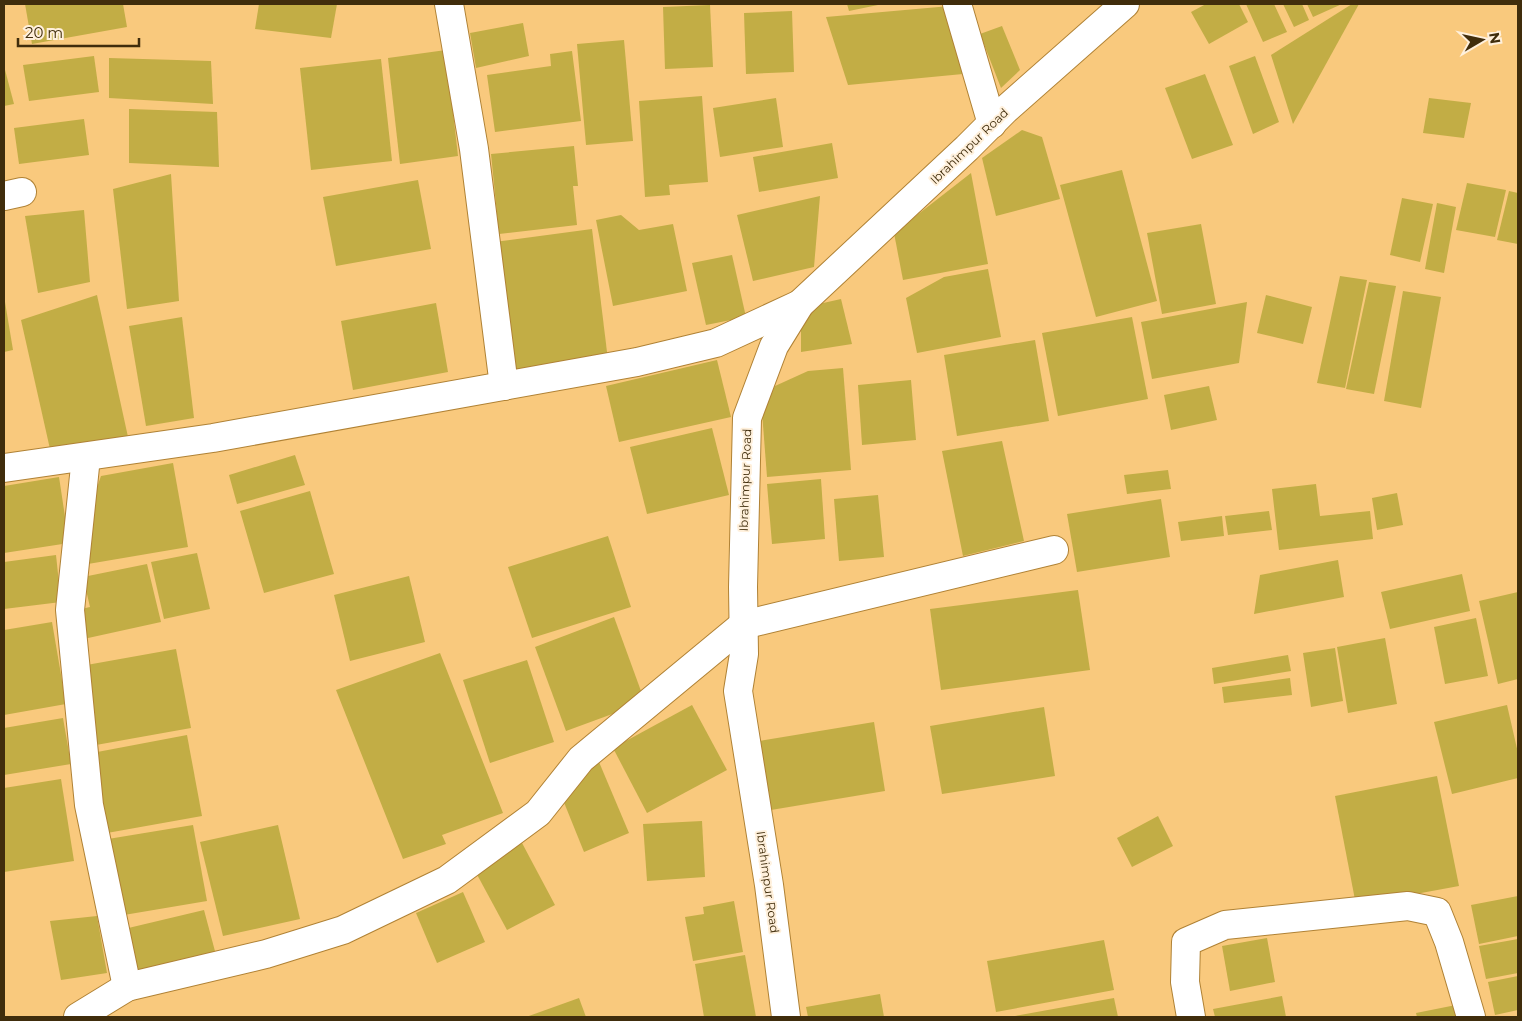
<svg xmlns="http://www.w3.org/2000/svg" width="1522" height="1021" viewBox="0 0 1522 1021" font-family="Montserrat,sans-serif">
  <rect width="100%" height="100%" fill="#f9c97d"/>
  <!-- building -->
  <g fill="#c2ad45">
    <polygon points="25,4 123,4 127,27 32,44"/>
    <polygon points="259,4 337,4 331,38 255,29"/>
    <polygon points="847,4 878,4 878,5 849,11"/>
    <polygon points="1206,4 1239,4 1248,22 1209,44 1191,12"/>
    <polygon points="1246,4 1274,4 1287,32 1263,42"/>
    <polygon points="1283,4 1302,4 1309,20 1294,27"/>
    <polygon points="1307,4 1342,4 1313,17"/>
    <polygon points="1352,4 1359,4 1293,124 1271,55"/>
    <polygon points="710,5 713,67 665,69 663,7"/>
    <polygon points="950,6 963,74 848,85 826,17"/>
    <polygon points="792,11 794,72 746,74 744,13"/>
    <polygon points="523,23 529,56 476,68 470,33"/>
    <polygon points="1002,26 1020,70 1001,88 980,34"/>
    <polygon points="624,40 633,141 586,145 577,44"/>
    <polygon points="446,50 458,156 400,164 388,58"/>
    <polygon points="572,51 581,121 495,132 487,75 551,66 550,54"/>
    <polygon points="94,56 99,92 29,101 23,65"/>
    <polygon points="1255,56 1279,122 1253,134 1229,66"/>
    <polygon points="109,58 211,61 213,104 109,98"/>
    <polygon points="381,59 392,161 311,170 300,68"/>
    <polygon points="4,66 14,104 4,106"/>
    <polygon points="1205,74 1233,145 1192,159 1165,88"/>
    <polygon points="702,96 708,182 669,185 670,195 645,197 639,101"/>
    <polygon points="776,98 783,147 720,157 713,108"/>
    <polygon points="1429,98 1471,103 1464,138 1423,133"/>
    <polygon points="129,109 217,112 219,167 129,163"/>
    <polygon points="84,119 89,155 19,164 14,128"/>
    <polygon points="1022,130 1042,137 1060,199 996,216 982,158"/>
    <polygon points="832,143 838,178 759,192 753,157"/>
    <polygon points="574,146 578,186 573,186 577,225 499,234 491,154"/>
    <polygon points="1122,170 1157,301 1096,317 1060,185"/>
    <polygon points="971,173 988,264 903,280 894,233"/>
    <polygon points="171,174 179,301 127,309 113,189"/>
    <polygon points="418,180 431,249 336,266 323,197"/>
    <polygon points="1467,183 1506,190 1495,237 1456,230"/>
    <polygon points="1509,191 1518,193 1518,244 1497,240"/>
    <polygon points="820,196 814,267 753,281 737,215"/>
    <polygon points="1402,198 1433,204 1420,262 1390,255"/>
    <polygon points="1437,203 1456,207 1444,273 1425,269"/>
    <polygon points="84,210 90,282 38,293 25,216"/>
    <polygon points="621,215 639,230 673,224 687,291 613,306 596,220"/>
    <polygon points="1201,224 1216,304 1162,314 1147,233"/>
    <polygon points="592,229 608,360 510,373 494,242"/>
    <polygon points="732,255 746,317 706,325 692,263"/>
    <polygon points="988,269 1001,337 917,353 906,298 944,277"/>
    <polygon points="1340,276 1367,280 1345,388 1317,383"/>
    <polygon points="1369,282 1396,286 1374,394 1346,389"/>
    <polygon points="1403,291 1441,297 1421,408 1384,401"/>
    <polygon points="97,295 128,437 50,449 21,320"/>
    <polygon points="1266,295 1312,307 1303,344 1257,333"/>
    <polygon points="4,296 13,350 4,352"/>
    <polygon points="841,299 852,344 801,352 801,308"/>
    <polygon points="1247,302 1239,363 1152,379 1141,322"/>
    <polygon points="436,303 448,372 353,390 341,321"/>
    <polygon points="182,317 194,418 146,426 129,326"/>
    <polygon points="1132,317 1148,399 1058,416 1042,333"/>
    <polygon points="1035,340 1049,421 957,436 944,355"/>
    <polygon points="717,360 731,417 619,442 606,386"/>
    <polygon points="843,368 851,470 767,477 762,412 775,386 808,371"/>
    <polygon points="911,380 916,440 862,445 858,385"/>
    <polygon points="1209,386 1217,420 1171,430 1164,395"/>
    <polygon points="712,428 729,495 647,514 630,447"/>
    <polygon points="1002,441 1024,541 963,556 942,451"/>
    <polygon points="295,455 305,485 237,504 229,475"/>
    <polygon points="173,463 188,547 88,564 82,531 101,476"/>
    <polygon points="1168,470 1171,489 1127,494 1124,475"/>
    <polygon points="59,477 69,543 4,553 4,486"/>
    <polygon points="821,479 825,539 772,544 767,484"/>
    <polygon points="1316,484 1320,516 1370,511 1373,539 1279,550 1272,489"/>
    <polygon points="310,491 334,574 264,593 240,511"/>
    <polygon points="1397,493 1403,525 1377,530 1372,498"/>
    <polygon points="878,495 884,557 839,561 834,499"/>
    <polygon points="1161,499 1170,557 1077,572 1067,514"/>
    <polygon points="1269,511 1272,530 1228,535 1225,516"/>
    <polygon points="1222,516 1224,536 1181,541 1178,522"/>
    <polygon points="608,536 631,607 532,638 508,567"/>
    <polygon points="197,553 210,609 164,619 151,562"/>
    <polygon points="56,555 61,602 4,609 4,562"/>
    <polygon points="1338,560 1344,597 1254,614 1260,575"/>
    <polygon points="147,564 161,622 79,640 72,611 90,607 83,577"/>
    <polygon points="1462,574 1470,611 1390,629 1381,592"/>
    <polygon points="409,576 425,642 350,661 334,595"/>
    <polygon points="1078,590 1090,670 941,690 930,609"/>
    <polygon points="1518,592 1518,679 1498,684 1479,601"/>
    <polygon points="614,617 645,702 566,731 535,647"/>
    <polygon points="1476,618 1488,676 1445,684 1434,627"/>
    <polygon points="52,622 66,704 4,715 4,630"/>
    <polygon points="1385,638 1397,704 1348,713 1337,647"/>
    <polygon points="1335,648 1343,701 1311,707 1303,653"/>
    <polygon points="176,649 191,728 96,745 81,666"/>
    <polygon points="440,653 503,813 442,835 446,844 403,859 336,690"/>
    <polygon points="1288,655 1291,671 1214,684 1212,668"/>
    <polygon points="527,660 554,742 490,763 463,680"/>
    <polygon points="1290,678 1292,695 1224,703 1222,687"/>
    <polygon points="692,705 727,770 647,813 613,748"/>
    <polygon points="1507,705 1518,753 1518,778 1452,794 1434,722"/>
    <polygon points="1044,707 1055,776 942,794 930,726"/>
    <polygon points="63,718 71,764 4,775 4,728"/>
    <polygon points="874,722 885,791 771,810 759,741"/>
    <polygon points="187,735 202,816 107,833 92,753"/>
    <polygon points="599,762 629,833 584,852 561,795"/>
    <polygon points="1437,776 1459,886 1356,905 1335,796"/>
    <polygon points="61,779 74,861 4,872 4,788"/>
    <polygon points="1158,816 1173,846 1132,867 1117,838"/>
    <polygon points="702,821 705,877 647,881 643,824"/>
    <polygon points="193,825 207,901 118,916 102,840"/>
    <polygon points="278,825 300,919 223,936 200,842"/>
    <polygon points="522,843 555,905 507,930 474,869"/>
    <polygon points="463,892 485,942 437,963 416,913"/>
    <polygon points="1518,896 1518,936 1479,944 1471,905"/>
    <polygon points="734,901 743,952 693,961 685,917 704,914 703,907"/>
    <polygon points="204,910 216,955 131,971 120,930"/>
    <polygon points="97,916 107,973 61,980 50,921"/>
    <polygon points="1267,938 1275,982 1230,991 1222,946"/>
    <polygon points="1518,939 1518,973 1486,979 1479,946"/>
    <polygon points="1104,940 1114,990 996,1012 987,961"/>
    <polygon points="745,955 756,1017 704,1017 695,964"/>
    <polygon points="1518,976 1518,1010 1495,1015 1488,982"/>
    <polygon points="880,994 884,1017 808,1017 806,1007"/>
    <polygon points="1282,996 1286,1017 1215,1017 1213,1009"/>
    <polygon points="579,998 586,1017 526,1017"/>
    <polygon points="1114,998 1118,1017 1015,1017 1015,1016"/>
    <polygon points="1461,1004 1464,1017 1417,1017 1416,1013"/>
  </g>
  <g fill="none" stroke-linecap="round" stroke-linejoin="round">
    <defs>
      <g id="minor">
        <polyline points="449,4 474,149 504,386"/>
        <polyline points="957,4 992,124"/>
        <polyline points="4,196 22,192"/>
        <polyline points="86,457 70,610 89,805 127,987"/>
        <polyline points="4,468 213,438 637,362 716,343 800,304"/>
        <polyline points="78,1017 127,987 266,954 343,930 447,880 538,813 581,759 743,625 1054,550"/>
        <polyline points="786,1017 769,885 738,691 744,654 743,587 747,418 774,346 800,304 967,148 1005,110 1125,4"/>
        <polyline points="1191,1017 1185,982 1186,942 1225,925 1408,906 1437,912 1449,942 1471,1017"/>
      </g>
    </defs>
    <!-- minor casing -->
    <use href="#minor" stroke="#b08235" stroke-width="30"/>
    <!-- minor -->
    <use href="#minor" stroke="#fff" stroke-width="28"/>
  </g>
  <g text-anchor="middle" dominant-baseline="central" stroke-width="4" stroke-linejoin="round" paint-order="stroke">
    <!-- street labels -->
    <g font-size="12" fill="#402d0c" stroke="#fff0db">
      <text transform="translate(969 146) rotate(-44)">Ibrahimpur Road</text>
      <text transform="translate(745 480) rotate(-88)">Ibrahimpur Road</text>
      <text transform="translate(768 882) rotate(82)">Ibrahimpur Road</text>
    </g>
  </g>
  <!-- border -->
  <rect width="1522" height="1021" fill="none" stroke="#402d0c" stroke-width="10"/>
  <!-- north arrow -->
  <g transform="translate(1482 40) rotate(81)" stroke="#fff0db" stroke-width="4" paint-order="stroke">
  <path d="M0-4L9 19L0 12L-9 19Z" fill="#402d0c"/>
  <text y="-8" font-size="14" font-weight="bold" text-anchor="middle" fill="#402d0c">N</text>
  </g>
  <!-- scale -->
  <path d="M18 38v8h121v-8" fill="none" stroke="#402d0c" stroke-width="2.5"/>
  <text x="25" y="38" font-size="15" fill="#402d0c" stroke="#fff0db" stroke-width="4" paint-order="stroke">20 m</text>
</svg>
